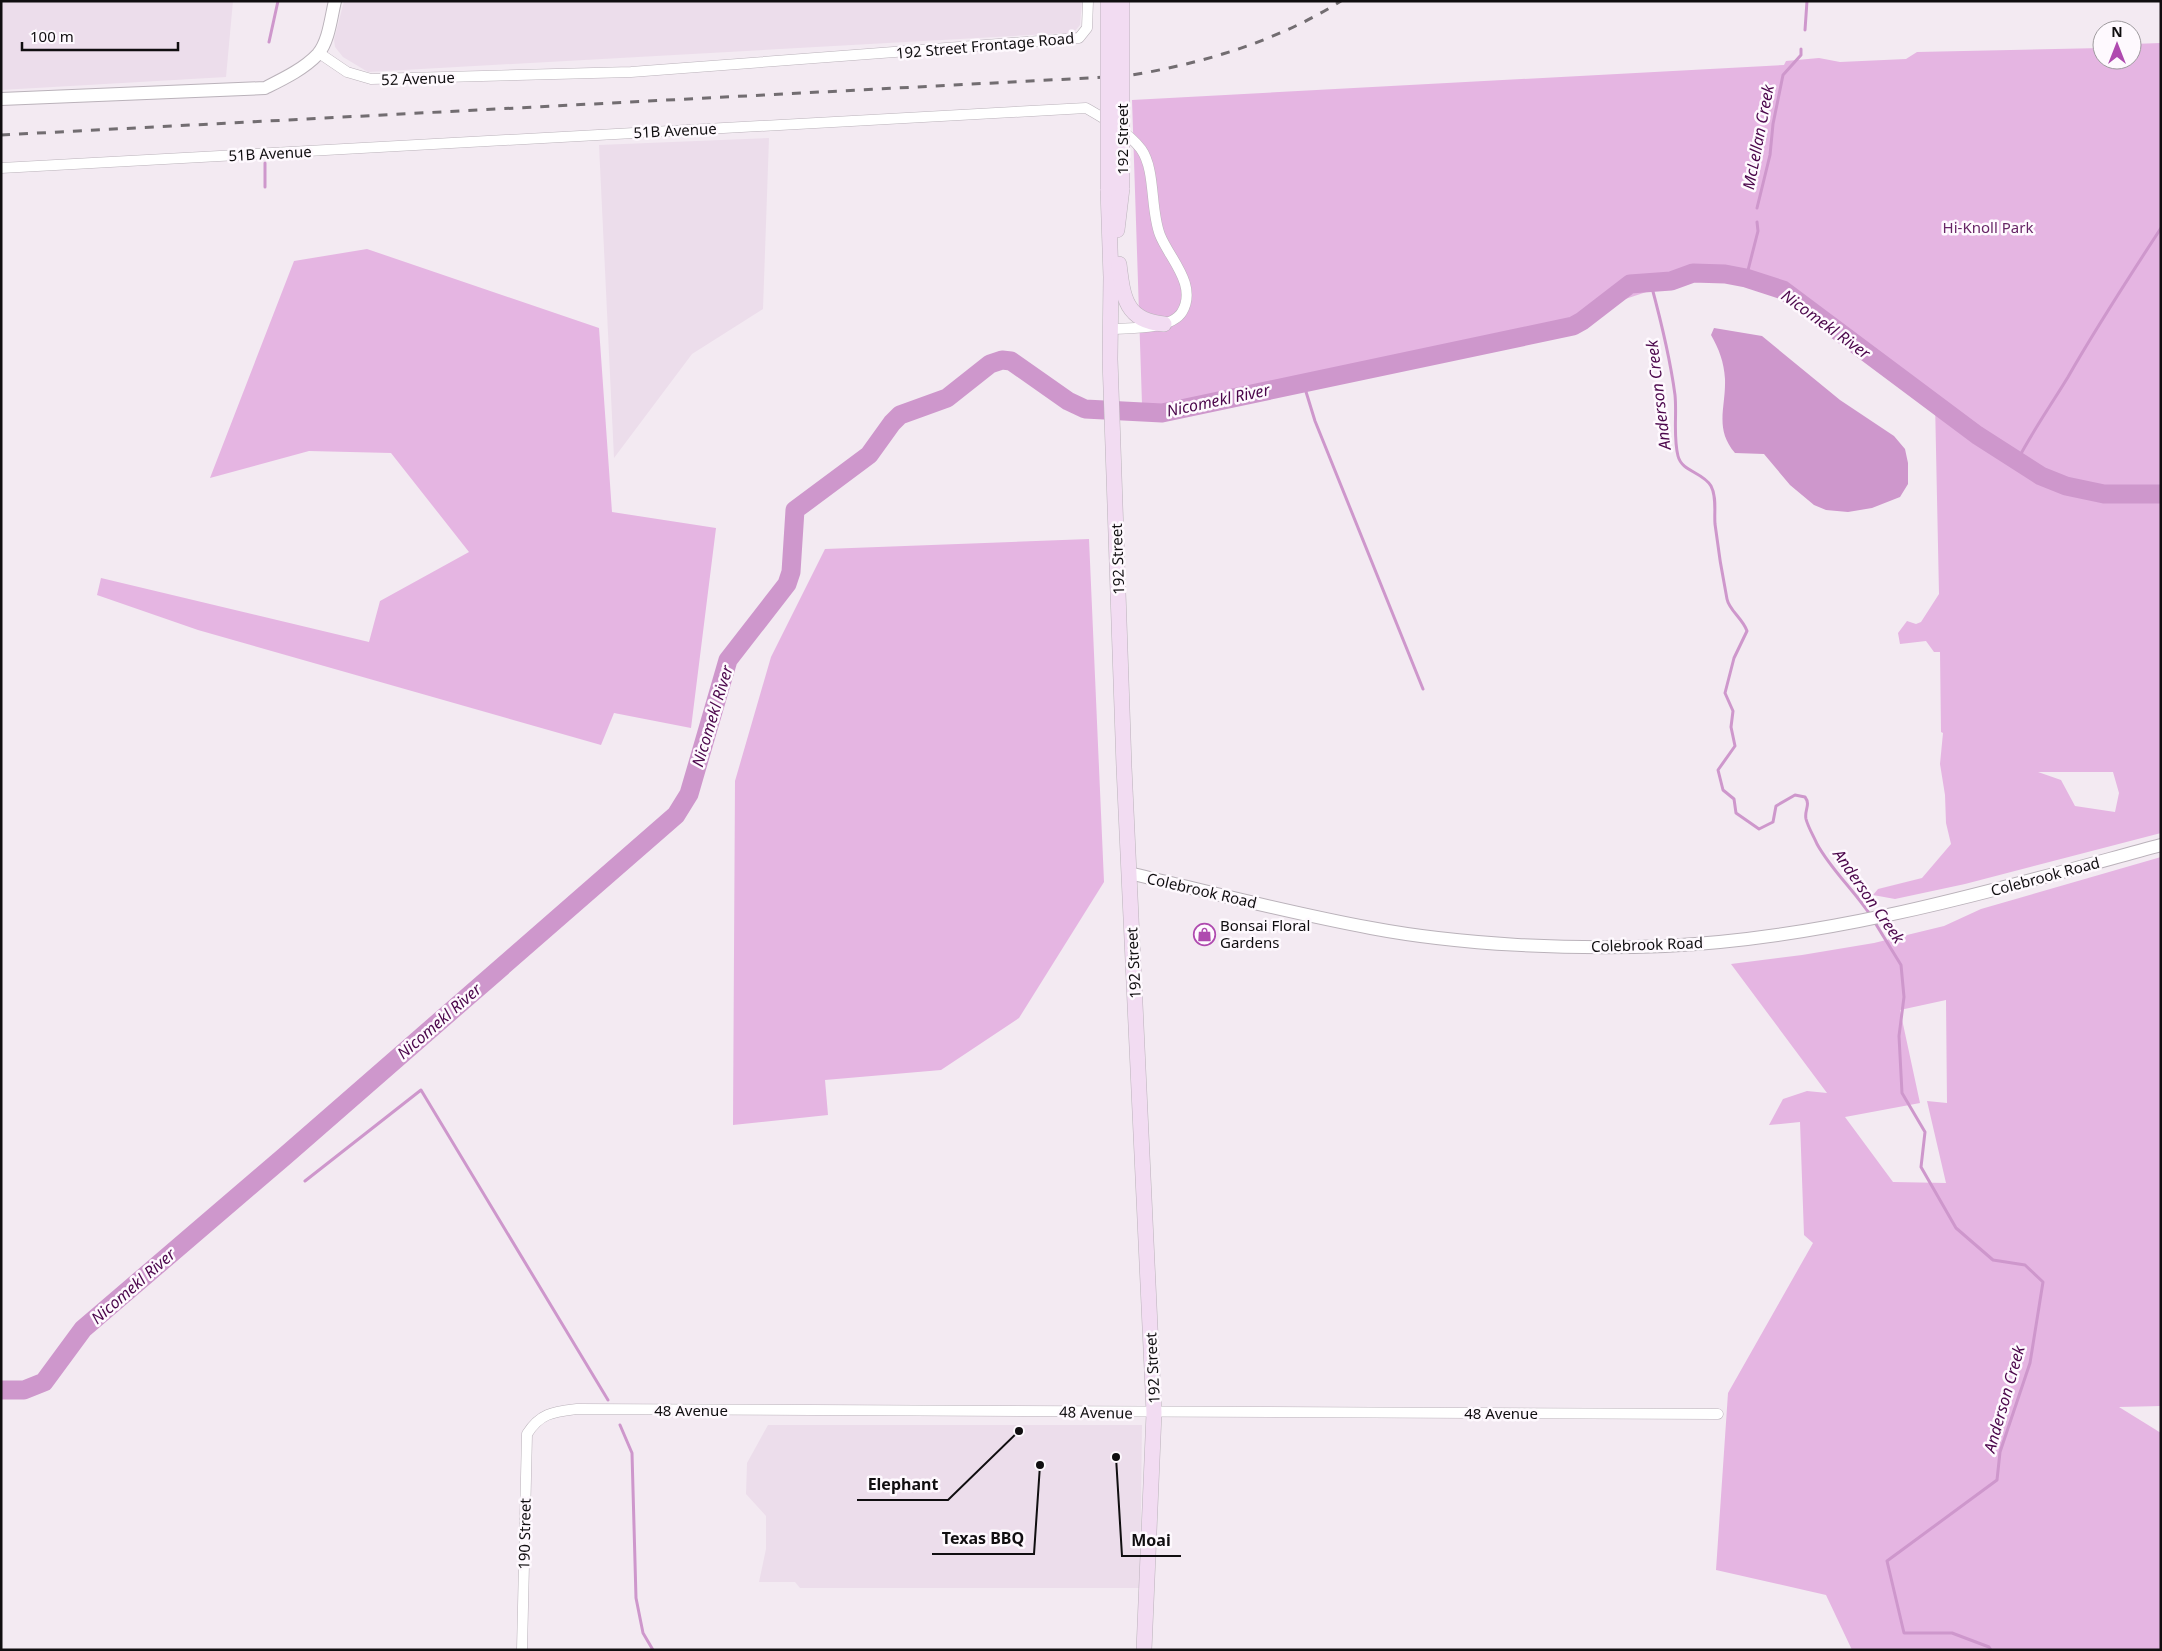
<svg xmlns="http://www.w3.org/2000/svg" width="2162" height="1651" viewBox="0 0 2162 1651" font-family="'Noto Sans',sans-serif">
  <rect width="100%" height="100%" fill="#f3eaf2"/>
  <!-- built -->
  <g fill="#ecddeb">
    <polygon points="1,1 233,1 226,77 1,90"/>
    <polygon points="344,1 1082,1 1080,25 1075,31 1067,33 368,72 343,57 335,47 334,40"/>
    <polygon points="769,138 763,309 692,354 614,458 599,145"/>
    <polygon points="768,1425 1142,1425 1140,1588 800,1588 795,1582 759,1582 766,1549 766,1516 746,1494 747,1463"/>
  </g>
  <!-- green -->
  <g fill="#e5b5e2" fill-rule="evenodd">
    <path d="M2161,43V833L1965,884L1895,899L1873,895L1878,889L1922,878L1951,844L1946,823L1945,795L1940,764L1943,733L1941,732L1940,652H1934L1926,641L1900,644L1898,633L1907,621L1916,624L1921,622L1939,594L1935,401L1883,363L1781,297L1744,282L1709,276L1682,280L1539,328L1422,360L1320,379L1195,408H1171L1142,404L1132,100L1784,65L1786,61L1819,58L1840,62L1906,59L1917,52L2102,48V60H2132V44ZM2038,772H2113L2119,793L2115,812L2075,806L2061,780Z"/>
    <polygon points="367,249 599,328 612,512 716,528 691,728 614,713 601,745 198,630 97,595 101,578 369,642 380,601 469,552 391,453 309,451 210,478 294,261"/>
    <polygon points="1089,539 1104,882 1019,1018 941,1070 825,1080 828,1115 733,1125 735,781 771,657 825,549"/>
    <path d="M2161,857V1406L2119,1407L2161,1433V1650H1852L1826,1595L1716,1570L1728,1393L1813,1243L1804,1235L1800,1122L1769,1125L1783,1099L1807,1091L1827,1093L1731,964L1802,955L1874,943L1944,926L1981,909ZM1946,1000L1947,1103L1927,1101L1946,1183L1893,1182L1845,1117L1920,1103L1900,1010Z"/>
  </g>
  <!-- water -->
  <path fill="#ce97cc" d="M1714,328L1762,336L1840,400L1894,436L1905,449L1908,463V484L1900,497L1872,508L1848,512L1826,510L1814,505L1790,485L1764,454L1735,453C1714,428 1726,408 1725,379C1724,362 1719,349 1711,335Z"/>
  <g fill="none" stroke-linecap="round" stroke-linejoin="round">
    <!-- stream -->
    <g stroke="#ce97cc" stroke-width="3">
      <polyline points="1805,30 1807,1"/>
      <polyline points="269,42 278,1"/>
      <polyline points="265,163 265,187"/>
      <polyline points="1757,208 1770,155 1773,124 1783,75 1801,55 1801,49"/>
      <polyline points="1746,278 1758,231 1757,222"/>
      <path d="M1651,284C1661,321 1670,357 1675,395C1677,415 1673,436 1678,456C1682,472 1703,472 1711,486C1717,497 1714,512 1715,524C1718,549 1722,574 1727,599C1729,610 1743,619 1747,631L1734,658L1725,693L1733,711L1731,727L1735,746L1718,770L1723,790L1734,799L1736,813L1759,829L1773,822L1776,806L1795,795L1805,797C1811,805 1804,810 1806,819C1808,827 1814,837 1817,844C1832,871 1854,890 1871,916"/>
      <polyline points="1303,382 1315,421 1423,689"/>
      <path d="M2017,461C2032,432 2051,405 2068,377C2097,326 2129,277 2161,228"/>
      <polyline points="1874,921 1901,965 1904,997 1899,1036 1902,1093 1925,1132 1921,1167 1956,1228 1993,1260 2025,1265 2043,1282 2030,1363 2000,1452 1997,1480 1887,1561 1904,1633 1952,1633 1989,1647 1991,1650"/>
      <polyline points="305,1181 421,1090 608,1400"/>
      <polyline points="620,1425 632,1453 636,1598 643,1633 653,1650"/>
    </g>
    <!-- river -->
    <polyline stroke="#ce97cc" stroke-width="19" points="1,1390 24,1390 44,1382 83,1329 285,1156 676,815 689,794 728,660 787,584 791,572 795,510 869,455 892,423 900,415 947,398 990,364 1002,360 1011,361 1068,401 1085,409 1162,413 1573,326 1582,321 1630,284 1671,281 1693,273 1725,274 1746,278 1783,290 1977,435 2041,476 2066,486 2104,494 2161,494"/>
    <defs>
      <g id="minor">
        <polyline points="319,53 347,72 371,79 631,72 1079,38 1087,28 1088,1"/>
        <path d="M1,168L1086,108C1105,119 1128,132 1141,149C1156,170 1150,210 1160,235C1169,258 1198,285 1182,312C1171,330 1129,328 1110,329"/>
        <path d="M522,1650L527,1434C540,1413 553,1412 577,1409L1718,1414"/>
      </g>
      <g id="tertiary">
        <path d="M1,99L265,88C283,79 304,69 318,54C329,41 331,17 335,1"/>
        <path d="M1129,873C1209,892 1289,913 1371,928C1461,945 1573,950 1665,946C1835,938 1998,889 2161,845"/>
      </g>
      <g id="secondary">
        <polyline points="1108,189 1111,277 1110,359 1124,767 1154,1413 1144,1650"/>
        <polyline points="1117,230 1122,188"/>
        <path d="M1119,264C1123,298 1126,321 1164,324"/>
      </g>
    </defs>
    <!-- minor casing -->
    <use href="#minor" stroke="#bab2ba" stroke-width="11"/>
    <!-- tertiary casing -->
    <use href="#tertiary" stroke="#bab2ba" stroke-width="14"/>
    <!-- secondary casing -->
    <use href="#secondary" stroke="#bab2ba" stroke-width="16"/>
    <!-- minor -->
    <use href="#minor" stroke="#fff" stroke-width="10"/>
    <!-- tertiary -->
    <use href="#tertiary" stroke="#fff" stroke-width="12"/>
    <!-- secondary -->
    <use href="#secondary" stroke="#f2dcf2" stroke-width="15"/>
    <!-- rail -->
    <path stroke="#726d71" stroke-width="3" stroke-dasharray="9 9" stroke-linecap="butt" d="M1,135L1126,76C1201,64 1276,42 1341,1"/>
    <defs>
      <g id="secondary-bridge">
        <polyline points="1122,188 1122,1"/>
        <polyline points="1108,189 1108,1"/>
      </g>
    </defs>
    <!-- secondary-bridge casing -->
    <use href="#secondary-bridge" stroke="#bab2ba" stroke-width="16" stroke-linecap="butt"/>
    <!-- secondary-bridge -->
    <use href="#secondary-bridge" stroke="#f2dcf2" stroke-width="15"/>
  </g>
  <!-- icons -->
  <defs>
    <symbol id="shop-ring" viewBox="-11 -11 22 22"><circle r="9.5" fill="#fef9fe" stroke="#af4aaf" stroke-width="1.5"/><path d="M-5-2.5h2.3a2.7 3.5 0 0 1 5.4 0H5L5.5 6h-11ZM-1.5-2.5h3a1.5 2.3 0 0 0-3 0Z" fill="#af4aaf"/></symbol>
  </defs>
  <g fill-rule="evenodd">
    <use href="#shop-ring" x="1192" y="922" width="25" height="25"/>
  </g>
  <g text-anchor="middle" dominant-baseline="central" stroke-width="5" stroke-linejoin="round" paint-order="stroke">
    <!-- street labels -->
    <g font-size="15" fill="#100e10" stroke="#fef9fe">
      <text transform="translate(985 45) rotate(-5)">192 Street Frontage Road</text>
      <text transform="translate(418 78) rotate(-2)">52 Avenue</text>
      <text transform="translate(675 130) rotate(-3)">51B Avenue</text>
      <text transform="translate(1122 139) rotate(-90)">192 Street</text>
      <text transform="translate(270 153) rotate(-3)">51B Avenue</text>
      <text transform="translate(1117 559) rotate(-92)">192 Street</text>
      <text transform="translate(2045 876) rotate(-15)">Colebrook Road</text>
      <text transform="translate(1202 890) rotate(13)">Colebrook Road</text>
      <text transform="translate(1647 944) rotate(-2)">Colebrook Road</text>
      <text transform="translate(1133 963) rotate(-93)">192 Street</text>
      <text transform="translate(1152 1368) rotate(-93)">192 Street</text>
      <text x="691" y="1410">48 Avenue</text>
      <text transform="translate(1096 1412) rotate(1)">48 Avenue</text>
      <text x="1501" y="1413">48 Avenue</text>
      <text transform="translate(524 1534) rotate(-89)">190 Street</text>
    </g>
    <!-- park labels -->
    <g font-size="15" fill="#672566" stroke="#fef9fe">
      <text x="1988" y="227">Hi-Knoll Park</text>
    </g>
    <!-- poi labels -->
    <g font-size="15" fill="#100e10" stroke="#fef9fe" text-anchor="start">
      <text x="1220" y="925">Bonsai Floral<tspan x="1220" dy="17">Gardens</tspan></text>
    </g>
    <!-- water labels -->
    <g font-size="16" font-style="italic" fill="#4b064b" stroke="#fef9fe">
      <text transform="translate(1758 137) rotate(-79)">McLellan Creek</text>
      <text transform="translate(1826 324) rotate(36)">Nicomekl River</text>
      <text transform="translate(1658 395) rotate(-97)">Anderson Creek</text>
      <text transform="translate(1218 400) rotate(-12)">Nicomekl River</text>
      <text transform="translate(712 716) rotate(-73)">Nicomekl River</text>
      <text transform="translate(1869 896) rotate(55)">Anderson Creek</text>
      <text transform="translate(439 1021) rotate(-41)">Nicomekl River</text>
      <text transform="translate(133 1286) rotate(-41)">Nicomekl River</text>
      <text transform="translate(2004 1399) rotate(-74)">Anderson Creek</text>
    </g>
  </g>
  <!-- callouts -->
  <path fill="none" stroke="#100e10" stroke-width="2" d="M1019 1431L948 1500H857M1040 1465L1034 1554H932M1116 1457L1122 1556H1181"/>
  <g fill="#100e10" stroke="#fef9fe" stroke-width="2">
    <circle cx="1019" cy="1431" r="5"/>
    <circle cx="1040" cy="1465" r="5"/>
    <circle cx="1116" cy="1457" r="5"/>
  </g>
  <g font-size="16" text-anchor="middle" font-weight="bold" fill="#100e10" stroke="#fef9fe" stroke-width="5" stroke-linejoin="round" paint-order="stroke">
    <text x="903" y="1490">Elephant</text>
    <text x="983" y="1544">Texas BBQ</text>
    <text x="1151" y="1546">Moai</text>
  </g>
  <!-- border -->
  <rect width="2162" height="1651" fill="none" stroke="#100e10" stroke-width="5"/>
  <!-- north arrow -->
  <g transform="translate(2117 45)"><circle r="24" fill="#fef9fe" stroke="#9f9b9f"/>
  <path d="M0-4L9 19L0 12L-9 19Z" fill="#af4aaf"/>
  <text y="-8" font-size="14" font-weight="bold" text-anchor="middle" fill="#100e10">N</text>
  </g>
  <!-- scale -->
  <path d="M22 42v8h156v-8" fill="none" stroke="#100e10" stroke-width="2.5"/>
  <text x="30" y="42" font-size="15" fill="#100e10" stroke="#fef9fe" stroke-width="4" paint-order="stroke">100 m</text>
</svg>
